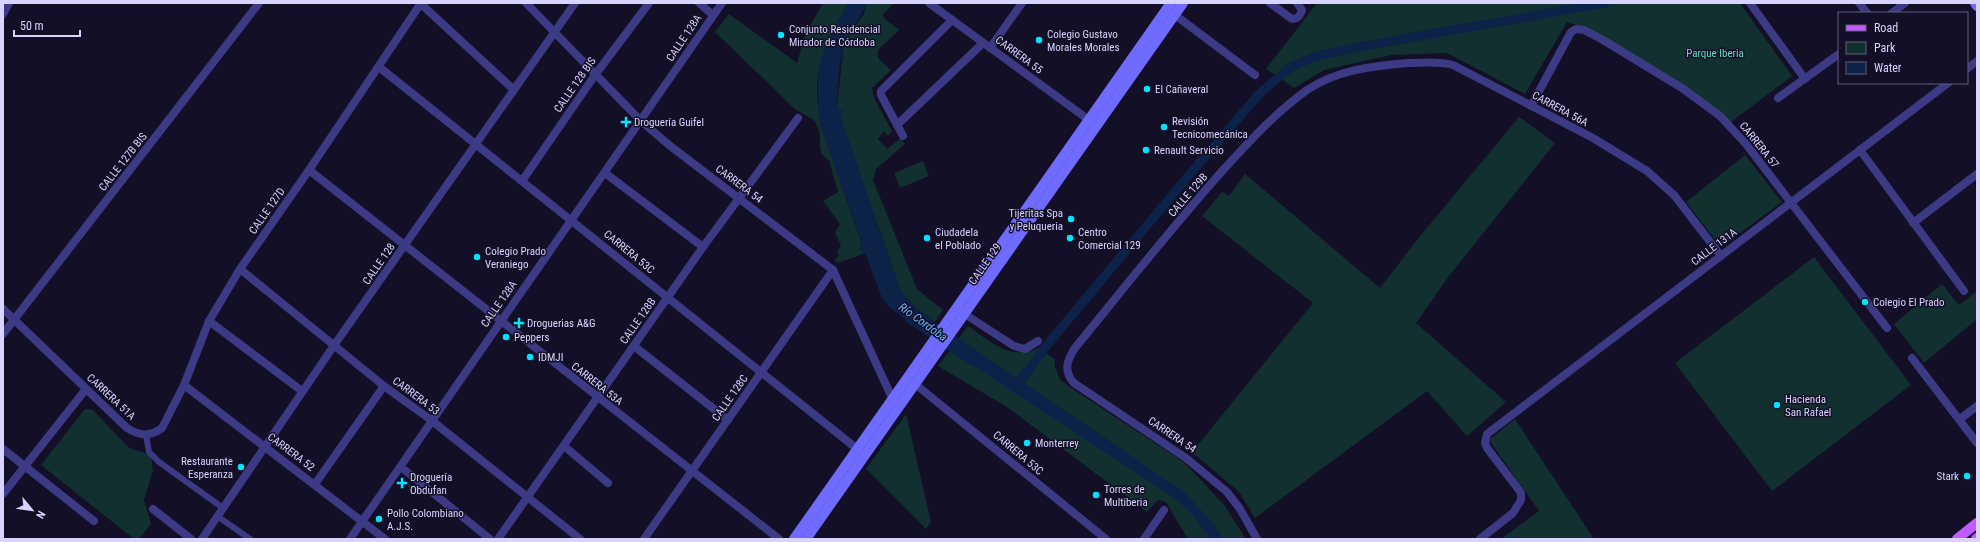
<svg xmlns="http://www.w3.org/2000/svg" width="1980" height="542" viewBox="0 0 1980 542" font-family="'Roboto Condensed',sans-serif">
  <rect width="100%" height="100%" fill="#130f26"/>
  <!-- green -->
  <g fill="#12302f">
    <path d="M823,3H848C823,52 809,72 822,129L865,253L838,263L834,260L839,256L837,251L841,246L835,232L840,224L823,201L838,192L829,160C816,153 822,144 819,132C818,128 816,123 814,120L796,110L715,32L729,14L797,63L805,35Z"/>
    <polygon points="866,3 894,3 883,14 884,18 899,30 878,50 878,58 891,70 872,88 874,98 892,131 888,136 884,131 878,139 887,149 900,139 905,144 876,169 873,180 917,289 943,310 935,322 913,305 901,292 837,108 843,50 850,32 864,14"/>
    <polygon points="1317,3 1740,3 1792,76 1731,122 1590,29 1567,22 1525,94 1447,53 1391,55 1324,70 1294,88 1266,69"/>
    <polygon points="1519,117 1555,143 1449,276 1416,323 1506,402 1467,436 1427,391 1255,518 1239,492 1192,452 1313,303 1202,216 1222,192 1229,196 1245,174 1380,288 1417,240"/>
    <polygon points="1745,155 1782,202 1721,247 1686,202"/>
    <polygon points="923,161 929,176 900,188 894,173"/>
    <polygon points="1814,257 1911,385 1772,491 1675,363"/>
    <polygon points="1942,284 1959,305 1977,291 1977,319 1924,363 1894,324"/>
    <path d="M968,326C991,342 1010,361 1039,348L1055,359V368L1061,381L1185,463L1225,506L1246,539H1188L1166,502L1158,500L1147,512L1007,407L938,366Z"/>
    <polygon points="85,409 93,410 129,448 151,455 153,470 144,500 151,524 139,539 134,539 41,465"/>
    <polygon points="906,414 931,522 926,529 866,469"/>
    <polygon points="1515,419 1594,539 1501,539 1539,511 1489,440"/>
  </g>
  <!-- water -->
  <g fill="#0c2248">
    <path d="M848,3H866C863,15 856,22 850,32C838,55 838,83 837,108L843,111L841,119L901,292L913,305L935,322L926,335L889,307L882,298L865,253L859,250L862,243L822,129L818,109V73L826,44Z"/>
    <polygon points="960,339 1183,491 1212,522 1223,539 1211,539 1192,514 1177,500 951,351"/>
  </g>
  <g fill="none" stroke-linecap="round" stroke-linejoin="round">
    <!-- canal -->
    <polyline stroke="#0c2248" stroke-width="9" points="1015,388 1047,345 1190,174 1260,93 1291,67 1316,56 1369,45 1606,3"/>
    <!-- river -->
    <polyline stroke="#0c2248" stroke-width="16" points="912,316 972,357"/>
    <!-- pedestrian -->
    <g stroke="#3d3a85" stroke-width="6">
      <polyline points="146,435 149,452 159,462 223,508"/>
      <polyline points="217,516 250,539"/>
    </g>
    <!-- minor -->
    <g stroke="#3d3a85" stroke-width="8">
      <polyline points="526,3 641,121 669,145 833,270 894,402"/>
      <polyline points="699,3 713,15"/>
      <polyline points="929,3 1093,123"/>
      <path d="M1270,3L1292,19C1298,19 1300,16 1302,10L1297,3"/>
      <polyline points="1750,3 1805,79"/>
      <polyline points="1859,3 1867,13"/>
      <polyline points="421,4 514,90"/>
      <polyline points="1892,13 1905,3"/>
      <polyline points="3,14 9,3"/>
      <polyline points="1175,15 1255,75"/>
      <polyline points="990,48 1022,3"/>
      <polyline points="379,67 861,452"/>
      <polyline points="1967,69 1977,61"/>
      <polyline points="1778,98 1839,54"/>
      <polyline points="1531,106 1571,32 1576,29 1584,30 1603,40 1682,88 1720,116 1746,144 1887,328"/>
      <polyline points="897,125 983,43"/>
      <polyline points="903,136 881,95 881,91 952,20"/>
      <polyline points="1860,150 1964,291"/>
      <polyline points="309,170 779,539"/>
      <polyline points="605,173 703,247"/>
      <polyline points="522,181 595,75 649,3"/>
      <polyline points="1913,223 1977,174"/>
      <polyline points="240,269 384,386 431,420 580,539"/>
      <path d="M3,309L127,428C139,436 150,437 162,428L184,385L209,321L240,269L309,170L421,3"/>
      <polyline points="960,311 1014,346 1025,349 1038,341"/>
      <polyline points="209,321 302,391"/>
      <polyline points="3,334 259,3"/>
      <polyline points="634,346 728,420"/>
      <polyline points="1912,358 1977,443"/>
      <polyline points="915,384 1106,539"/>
      <polyline points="184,385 385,539"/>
      <polyline points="1960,419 1977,406"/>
      <polyline points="564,446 608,483"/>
      <polyline points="3,449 94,521"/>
      <polyline points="401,467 490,539"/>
      <polyline points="315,484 384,386"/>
      <polyline points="3,494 86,389"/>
      <polyline points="153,509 191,539"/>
      <polyline points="202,539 335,344 575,3"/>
      <polyline points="350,539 722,3"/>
      <polyline points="498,539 703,247 798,118"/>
      <polyline points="644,539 833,270"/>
      <polyline points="1144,539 1164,510"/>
      <path d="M1257,539L1240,509L1227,492L1186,458L1074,383C1063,371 1067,360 1075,348C1124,288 1172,227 1224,169C1250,141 1275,113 1307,90C1337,70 1372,66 1408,63C1423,63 1438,61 1453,65L1593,138L1647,171L1674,195L1721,256"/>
      <polyline points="1480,539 1513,513 1521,500 1521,493 1516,486 1487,448 1485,443 1487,434 1948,83"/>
    </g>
    <!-- secondary -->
    <g stroke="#6f6bff" stroke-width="10">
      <polyline points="1975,3 1977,6"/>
      <polyline points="794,539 1171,3"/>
      <polyline points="806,539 1183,3"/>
    </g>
    <!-- primary -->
    <g stroke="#c25bff" stroke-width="10">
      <polyline points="1957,539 1977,523"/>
      <polyline points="1976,539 1977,538"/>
    </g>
  </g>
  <!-- markers -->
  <g fill="#00e5ff" stroke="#130f26" stroke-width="1.5">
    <circle cx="781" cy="35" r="4"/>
    <circle cx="1039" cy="40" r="4"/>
    <circle cx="1147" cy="89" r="4"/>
    <path d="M624 116h4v4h4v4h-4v4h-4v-4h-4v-4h4z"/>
    <circle cx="1164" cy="127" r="4"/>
    <circle cx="1146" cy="150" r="4"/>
    <circle cx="1071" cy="219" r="4"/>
    <circle cx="927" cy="238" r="4"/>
    <circle cx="1070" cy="238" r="4"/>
    <circle cx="477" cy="257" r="4"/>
    <circle cx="1865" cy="302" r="4"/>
    <path d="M517 317h4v4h4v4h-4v4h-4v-4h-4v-4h4z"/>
    <circle cx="506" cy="337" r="4"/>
    <circle cx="530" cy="357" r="4"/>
    <circle cx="1777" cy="405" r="4"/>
    <circle cx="1027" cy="443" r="4"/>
    <circle cx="241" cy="467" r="4"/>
    <circle cx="1967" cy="476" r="4"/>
    <path d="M400 477h4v4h4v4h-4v4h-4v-4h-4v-4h4z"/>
    <circle cx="1096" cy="495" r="4"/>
    <circle cx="379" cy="519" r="4"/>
  </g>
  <g text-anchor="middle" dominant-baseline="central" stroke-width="3" stroke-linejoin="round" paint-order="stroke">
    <!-- poi labels -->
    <g font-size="11" fill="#d9d4ff" stroke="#130f26" text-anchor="start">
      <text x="789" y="29">Conjunto Residencial<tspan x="789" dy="13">Mirador de Córdoba</tspan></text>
      <text x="1047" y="34">Colegio Gustavo<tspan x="1047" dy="13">Morales Morales</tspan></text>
      <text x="1155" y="89">El Cañaveral</text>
      <text x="1172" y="121">Revisión<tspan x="1172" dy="13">Tecnicomecánica</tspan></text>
      <text x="634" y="122">Droguería Guifel</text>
      <text x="1154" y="150">Renault Servicio</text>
      <text x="1063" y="213" text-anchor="end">Tijeritas Spa<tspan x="1063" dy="13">y Peluqueria</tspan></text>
      <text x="935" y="232">Ciudadela<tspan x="935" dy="13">el Poblado</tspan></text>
      <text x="1078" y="232">Centro<tspan x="1078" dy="13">Comercial 129</tspan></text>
      <text x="485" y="251">Colegio Prado<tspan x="485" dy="13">Veraniego</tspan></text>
      <text x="1873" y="302">Colegio El Prado</text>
      <text x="527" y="323">Droguerias A&amp;G</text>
      <text x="514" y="337">Peppers</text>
      <text x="538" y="357">IDMJI</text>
      <text x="1785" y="399">Hacienda<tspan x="1785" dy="13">San Rafael</tspan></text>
      <text x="1035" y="443">Monterrey</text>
      <text x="233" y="461" text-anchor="end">Restaurante<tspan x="233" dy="13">Esperanza</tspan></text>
      <text x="1959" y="476" text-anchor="end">Stark</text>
      <text x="410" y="477">Droguería<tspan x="410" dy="13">Obdufan</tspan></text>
      <text x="1104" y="489">Torres de<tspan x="1104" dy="13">Multiberia</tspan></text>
      <text x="387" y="513">Pollo Colombiano<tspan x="387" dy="13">A.J.S.</tspan></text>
    </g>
    <!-- street labels -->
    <g font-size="11" fill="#d9d4ff" stroke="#130f26">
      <text transform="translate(684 38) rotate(-56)">CALLE 128A</text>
      <text transform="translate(1019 55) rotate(36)">CARRERA 55</text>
      <text transform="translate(575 85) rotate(-55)">CALLE 128 BIS</text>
      <text transform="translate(1560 109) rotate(28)">CARRERA 56A</text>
      <text transform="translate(1759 145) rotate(51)">CARRERA 57</text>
      <text transform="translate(123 162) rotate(-52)">CALLE 127B BIS</text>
      <text transform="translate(739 184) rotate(37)">CARRERA 54</text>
      <text transform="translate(1188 195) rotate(-49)">CALLE 129B</text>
      <text transform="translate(267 211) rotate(-55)">CALLE 127D</text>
      <text transform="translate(1714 247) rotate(-37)">CALLE 131A</text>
      <text transform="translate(629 252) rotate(39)">CARRERA 53C</text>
      <text transform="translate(379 264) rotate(-55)">CALLE 128</text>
      <text transform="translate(985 264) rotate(-55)">CALLE 129</text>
      <text transform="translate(499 304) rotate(-55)">CALLE 128A</text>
      <text transform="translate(638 321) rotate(-55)">CALLE 128B</text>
      <text transform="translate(597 384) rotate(38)">CARRERA 53A</text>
      <text transform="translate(416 396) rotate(37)">CARRERA 53</text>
      <text transform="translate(111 397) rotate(43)">CARRERA 51A</text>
      <text transform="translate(730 398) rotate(-55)">CALLE 128C</text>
      <text transform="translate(1172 435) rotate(34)">CARRERA 54</text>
      <text transform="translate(291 452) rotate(37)">CARRERA 52</text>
      <text transform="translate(1018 453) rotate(40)">CARRERA 53C</text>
    </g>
    <!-- park labels -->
    <g font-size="11" fill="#5fe0c0" stroke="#130f26">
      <text x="1715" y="53">Parque Iberia</text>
    </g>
    <!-- water labels -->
    <g font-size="12" font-style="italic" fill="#62b6ff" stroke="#130f26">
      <text transform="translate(923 322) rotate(36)">Río Cordoba</text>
    </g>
  </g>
  <!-- border -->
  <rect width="1980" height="542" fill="none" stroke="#d9d4ff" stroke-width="8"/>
  <!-- legend -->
  <rect x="1838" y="12" width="130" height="72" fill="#130f26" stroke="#625e7d"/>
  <rect x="1846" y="25" width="20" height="6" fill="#c25bff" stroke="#625e7d"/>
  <text x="1874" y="32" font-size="12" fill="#d9d4ff">Road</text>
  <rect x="1846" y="42" width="20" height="12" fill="#12302f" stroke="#625e7d"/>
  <text x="1874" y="52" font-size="12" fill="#d9d4ff">Park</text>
  <rect x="1846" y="62" width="20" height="12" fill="#0c2248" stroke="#625e7d"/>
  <text x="1874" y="72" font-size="12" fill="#d9d4ff">Water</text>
  <!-- north arrow -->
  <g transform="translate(32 510) rotate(119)" stroke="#130f26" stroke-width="3" paint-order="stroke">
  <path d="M0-3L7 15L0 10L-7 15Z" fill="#d9d4ff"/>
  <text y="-6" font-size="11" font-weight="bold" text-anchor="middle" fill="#d9d4ff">N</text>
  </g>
  <!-- scale -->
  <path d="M14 30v6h66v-6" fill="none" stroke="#d9d4ff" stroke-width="2"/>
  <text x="20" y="30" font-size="12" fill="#d9d4ff" stroke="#130f26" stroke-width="3" paint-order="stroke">50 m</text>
</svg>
